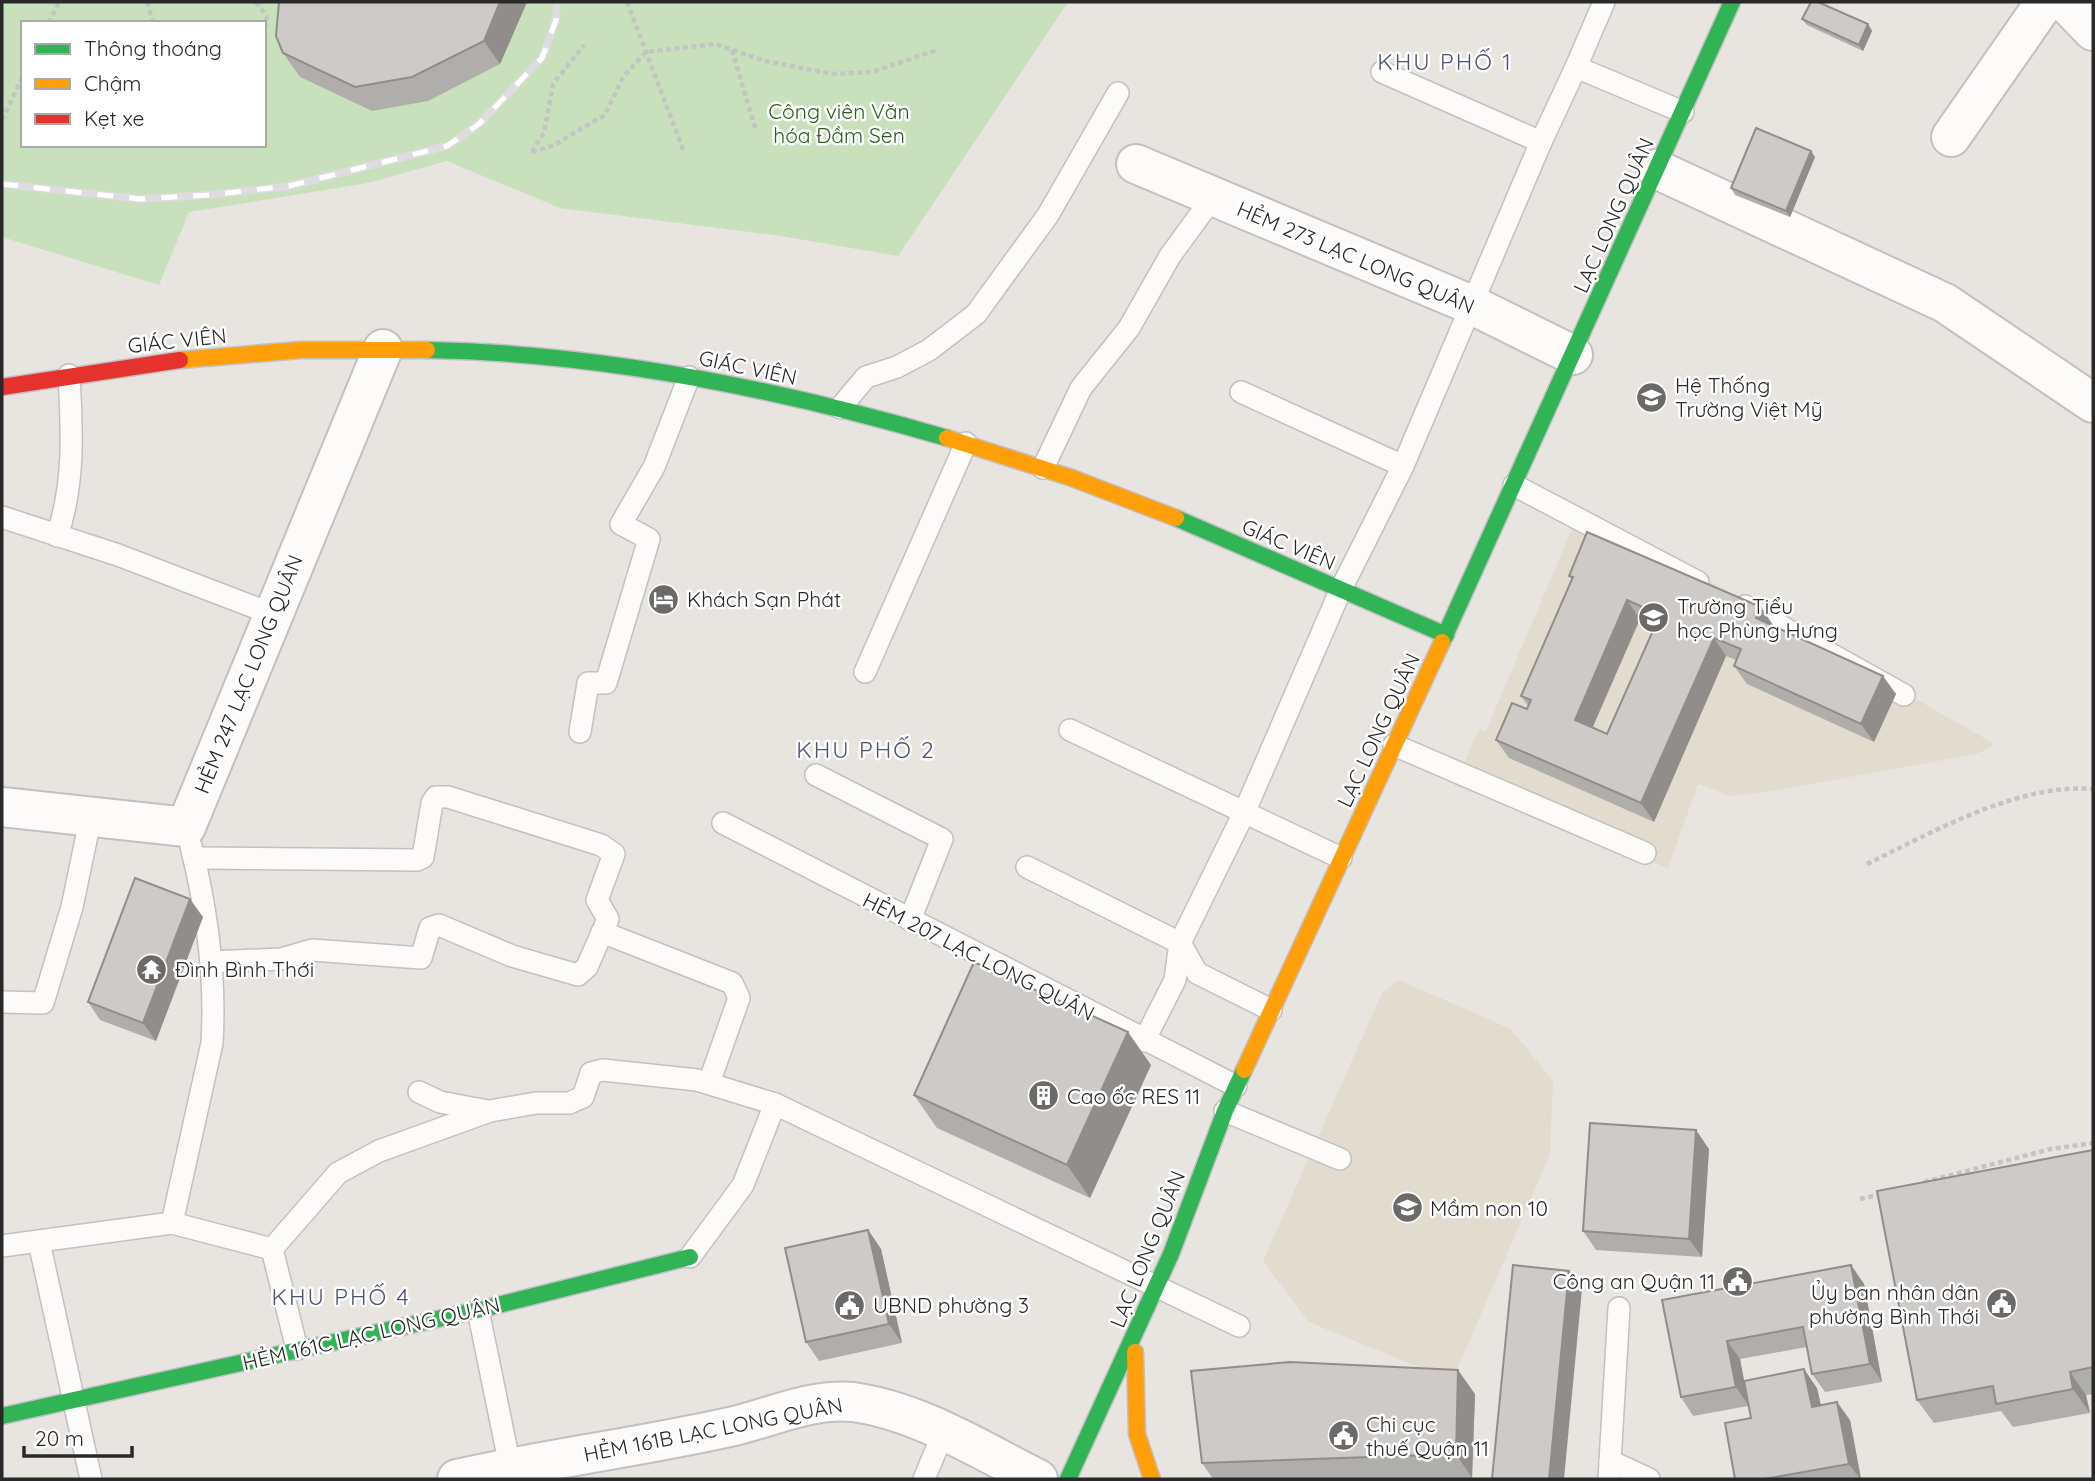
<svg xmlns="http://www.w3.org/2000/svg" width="2095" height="1481" viewBox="0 0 2095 1481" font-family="Quicksand,sans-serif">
  <rect width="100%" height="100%" fill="#e8e4e0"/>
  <!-- education -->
  <g fill="#e2dccf">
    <polygon points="1581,508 1993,743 1992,747 1976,754 1767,792 1731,796 1698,784 1668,868 1454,785 1479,729 1486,731"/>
    <polygon points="1399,980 1511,1029 1553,1081 1550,1155 1452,1381 1309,1322 1263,1261 1382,993"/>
  </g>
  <!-- green -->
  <path fill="#c8e0bb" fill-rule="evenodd" d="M2,2H1068L898,256L781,236L560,208L447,161L368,183L189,212L159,285L2,237ZM23,23H264V145H23Z"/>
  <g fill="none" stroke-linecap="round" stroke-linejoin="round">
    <defs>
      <g id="lane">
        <polyline points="1604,2 1576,67 1683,112"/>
        <polyline points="1382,72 1541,142 1576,67"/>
        <polyline points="1241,392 1403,466"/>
        <polyline points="840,408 866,377 897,367 929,350 976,314 1048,215 1118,93"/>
        <polyline points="1043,468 1081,388 1129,328 1170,256 1213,197"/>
        <polyline points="1514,485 1698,582"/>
        <polyline points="2,517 118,555 272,614"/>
        <path d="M57,536C75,483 72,430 69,375"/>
        <polyline points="1745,606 1904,695"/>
        <polyline points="865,672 966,443"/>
        <polyline points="1070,730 1341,858"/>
        <polyline points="580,732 588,683 606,683 649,539 621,524 654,467 689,377"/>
        <polyline points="1394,745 1645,853"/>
        <polyline points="816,775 942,839 910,920"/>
        <polyline points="723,823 1236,1086"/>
        <polyline points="194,858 417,860 423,857 432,803 436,797 448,797 601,845 614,854 597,900 608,919 587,967 578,975 512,956 439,925 430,928 421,958 312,950 281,959 211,962"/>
        <polyline points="1027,867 1180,943 1197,973 1271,1010"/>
        <polyline points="602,932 732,983 739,998 709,1083"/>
        <polyline points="2,1002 43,1003 72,907 91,816"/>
        <polyline points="1144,1041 1175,980 1180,943 1244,813 1341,589 1403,466 1541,142"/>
        <polyline points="419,1092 440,1102 488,1111"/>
        <polyline points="1225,1111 1340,1159"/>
        <path d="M172,1223L212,1043C216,978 207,910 191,846"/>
        <polyline points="39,1242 91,1479"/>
        <polyline points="2,1246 172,1223 272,1249 338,1173 379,1151 490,1111 536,1103 569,1103 583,1097 591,1073 603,1070 697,1080 775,1104 1239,1326"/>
        <polyline points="272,1249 297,1349"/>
        <polyline points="690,1257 743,1185 775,1104"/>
        <polyline points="478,1310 512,1476"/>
        <polyline points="1610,1461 1649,1479"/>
        <polyline points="924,1479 944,1431"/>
        <polyline points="1609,1479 1619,1308"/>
      </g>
      <g id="street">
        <polyline points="2065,2 2093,31"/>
        <polyline points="1951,137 2045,2"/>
        <polyline points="1136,164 1472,305 1573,355"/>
        <polyline points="1656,169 1945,303 2093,403"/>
        <polyline points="2,807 186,827 383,349"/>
        <path d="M457,1479C549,1458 642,1447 734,1426C771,1417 814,1398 853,1402C919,1411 980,1450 1038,1479"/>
      </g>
      <g id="fast">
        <path d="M427,350C603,353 779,389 947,438"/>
        <polyline points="1176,518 1446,635"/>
        <polyline points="1442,642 1732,2"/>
        <polyline points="2,1416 478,1310 690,1257"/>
        <polyline points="1068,1479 1171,1254 1225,1111 1244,1070"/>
      </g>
      <g id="slow">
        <polyline points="180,360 301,350 427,350"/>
        <polyline points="947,438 1072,478 1176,518"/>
        <polyline points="1244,1070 1442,642"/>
        <polyline points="1135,1352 1137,1434 1152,1479"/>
      </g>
      <polyline id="jam" points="2,387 180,360"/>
    </defs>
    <!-- lane casing -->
    <use href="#lane" stroke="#c2c0c1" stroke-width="24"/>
    <!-- street casing -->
    <use href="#street" stroke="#c2c0c1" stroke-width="42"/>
    <!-- fast casing -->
    <use href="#fast" stroke="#c2c0c1" stroke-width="19"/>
    <!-- slow casing -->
    <use href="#slow" stroke="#c2c0c1" stroke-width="19"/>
    <!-- jam casing -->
    <use href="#jam" stroke="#c2c0c1" stroke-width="19"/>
    <!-- path -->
    <g stroke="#c4c4c4" stroke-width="4.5" stroke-dasharray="5 3.5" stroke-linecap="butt">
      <polyline points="147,2 153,23"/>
      <polyline points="256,2 267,17 264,35"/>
      <polyline points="627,2 684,152"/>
      <polyline points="49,23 59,2"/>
      <polyline points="732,50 756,131"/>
      <polyline points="2,120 23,76"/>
      <polyline points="532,152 554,145 605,115 623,77 646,52 715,44 765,61 833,74 872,72 937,50"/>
      <polyline points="532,152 544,133 553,84 584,45"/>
      <path d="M1867,864C1933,832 2018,783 2093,789"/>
      <polyline points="1924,1182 2051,1149 2093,1143"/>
      <polyline points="1860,1199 1882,1194"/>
    </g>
    <!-- lane -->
    <use href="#lane" stroke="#fcfbfa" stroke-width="21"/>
    <!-- street -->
    <use href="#street" stroke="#fcfbfa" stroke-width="38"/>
    <!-- fast -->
    <use href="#fast" stroke="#30b455" stroke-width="16"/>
    <!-- slow -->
    <use href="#slow" stroke="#ff9f0a" stroke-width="16"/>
    <!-- jam -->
    <use href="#jam" stroke="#e5322d" stroke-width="16"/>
    <defs>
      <polyline id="rail" points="2,184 140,199 209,195 289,186 447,146 479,124 542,58 556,20 557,2"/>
    </defs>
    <!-- rail casing -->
    <use href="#rail" stroke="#dddcde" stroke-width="8"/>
    <!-- rail -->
    <use href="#rail" stroke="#fff" stroke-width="5" stroke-dasharray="16" stroke-linecap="butt"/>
  </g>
  <!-- wall -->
  <g fill="#b0aeab" fill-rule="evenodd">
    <polygon points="279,2 527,2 500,64 428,101 372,111 300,77 283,53"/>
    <polygon points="1802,19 1868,24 1872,31 1863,51 1807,25"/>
    <polygon points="1815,157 1790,217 1735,195 1731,188"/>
    <path d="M1569,576L1773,625L1896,694L1874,742L1747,684L1734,666L1736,660L1726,656L1654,822L1509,758L1496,740L1527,709L1528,706L1521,696L1572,580ZM1640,619L1655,626L1607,734L1592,727Z"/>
    <polygon points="203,917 156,1041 100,1020 88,1002"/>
    <polygon points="1151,1065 1090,1198 937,1128 914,1095"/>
    <polygon points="1709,1149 1702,1257 1596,1250 1583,1231"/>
    <polygon points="2093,1150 2093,1394 2086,1395 2090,1413 2013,1427 2001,1411 1934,1423 1917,1400"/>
    <polygon points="868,1230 881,1249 902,1343 819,1361 806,1342"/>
    <polygon points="1851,1265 1864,1284 1882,1382 1825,1392 1812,1374 1807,1347 1740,1359 1744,1381 1817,1388 1821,1405 1850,1420 1861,1479 1735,1479 1751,1418 1748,1406 1693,1416 1681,1397 1662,1300"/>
    <polygon points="1475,1394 1472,1478 1425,1479 1213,1479 1202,1463"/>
  </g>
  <!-- shaded-wall -->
  <g fill="#908d8b">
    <polygon points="500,2 527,2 500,64 484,41"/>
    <polygon points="1868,24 1872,31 1863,51 1859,45"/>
    <polygon points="1811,151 1815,157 1790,217 1786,211"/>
    <polygon points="1627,600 1640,619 1588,738 1575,720"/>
    <polygon points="1761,607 1773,625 1769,636 1756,618"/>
    <polygon points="1714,638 1726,656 1654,822 1641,803"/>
    <polygon points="1883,676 1896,694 1874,742 1861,724"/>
    <polygon points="190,899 203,917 156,1041 143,1023"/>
    <polygon points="1128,1032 1151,1065 1090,1198 1067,1165"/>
    <polygon points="1696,1130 1709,1149 1702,1257 1689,1239"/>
    <polygon points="868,1230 881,1249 902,1343 889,1324"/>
    <polygon points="1851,1265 1864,1284 1882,1382 1870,1364"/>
    <polygon points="1569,1271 1582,1289 1564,1479 1549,1479"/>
    <polygon points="1727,1341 1740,1359 1749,1406 1736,1387"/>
    <polygon points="1804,1369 1817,1388 1825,1425 1812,1407"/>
    <polygon points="1458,1370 1475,1394 1472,1478 1456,1454"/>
    <polygon points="2070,1372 2086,1395 2090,1413 2073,1389"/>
    <polygon points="1837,1402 1850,1420 1861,1479 1860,1479 1849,1464"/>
  </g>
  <!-- building -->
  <g fill="#cdcac7" stroke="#908d8b" stroke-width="2" fill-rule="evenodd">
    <polygon points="279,2 500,2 484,41 412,77 355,87 283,53 276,36"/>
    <polygon points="1811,2 1818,2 1868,24 1859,45 1802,19"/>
    <polygon points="1756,128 1811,151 1786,211 1731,188"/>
    <path d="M1587,532L1761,607L1756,618L1883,676L1861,724L1734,666L1741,649L1714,638L1641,803L1496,740L1512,703L1527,709L1531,700L1521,696L1573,577L1569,576ZM1627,600L1660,615L1607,734L1575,720Z"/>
    <polygon points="135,878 190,899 143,1023 88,1002"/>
    <polygon points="974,962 1128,1032 1067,1165 914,1095"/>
    <polygon points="1590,1123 1696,1130 1689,1239 1583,1231"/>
    <polygon points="2093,1150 2093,1367 2070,1372 2073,1389 1996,1404 1993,1386 1917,1400 1877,1191"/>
    <polygon points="868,1230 889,1324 806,1342 785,1248"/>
    <polygon points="1513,1265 1569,1271 1549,1479 1492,1479"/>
    <polygon points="1851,1265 1870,1364 1812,1374 1803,1327 1727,1341 1736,1387 1681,1397 1662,1300"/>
    <polygon points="1290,1362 1458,1370 1456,1454 1202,1463 1191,1371"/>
    <polygon points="1804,1369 1812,1407 1837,1402 1849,1464 1764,1479 1735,1479 1725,1423 1751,1418 1744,1381"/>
  </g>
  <!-- icons -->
  <defs>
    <symbol id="school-disc" viewBox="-11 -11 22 22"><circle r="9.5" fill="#6c6a69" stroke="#fff"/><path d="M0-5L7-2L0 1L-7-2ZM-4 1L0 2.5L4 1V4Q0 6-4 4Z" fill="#fff"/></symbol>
    <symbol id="hotel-disc" viewBox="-11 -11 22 22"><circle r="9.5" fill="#6c6a69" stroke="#fff"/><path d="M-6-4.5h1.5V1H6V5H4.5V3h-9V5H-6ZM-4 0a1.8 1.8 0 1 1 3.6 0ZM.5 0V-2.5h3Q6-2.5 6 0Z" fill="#fff"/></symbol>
    <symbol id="temple-disc" viewBox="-11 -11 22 22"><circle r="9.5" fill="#6c6a69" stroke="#fff"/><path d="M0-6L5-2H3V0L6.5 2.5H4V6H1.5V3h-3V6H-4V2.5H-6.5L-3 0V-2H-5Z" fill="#fff"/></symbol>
    <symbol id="building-disc" viewBox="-11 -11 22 22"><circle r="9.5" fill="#6c6a69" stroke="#fff"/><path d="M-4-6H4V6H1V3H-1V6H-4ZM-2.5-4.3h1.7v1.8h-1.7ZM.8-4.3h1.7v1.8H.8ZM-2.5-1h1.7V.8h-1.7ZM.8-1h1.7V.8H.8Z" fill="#fff"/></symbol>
    <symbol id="civic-disc" viewBox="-11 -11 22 22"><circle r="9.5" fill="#6c6a69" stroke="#fff"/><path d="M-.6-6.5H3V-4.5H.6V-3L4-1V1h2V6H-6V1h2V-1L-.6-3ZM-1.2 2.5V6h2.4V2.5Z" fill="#fff"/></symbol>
  </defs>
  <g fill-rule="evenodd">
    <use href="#school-disc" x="1634" y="380" width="35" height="35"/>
    <use href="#hotel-disc" x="646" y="582" width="35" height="35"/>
    <use href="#school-disc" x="1636" y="600" width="35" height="35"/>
    <use href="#temple-disc" x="134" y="952" width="35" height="35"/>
    <use href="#building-disc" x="1026" y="1078" width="35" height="35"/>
    <use href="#school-disc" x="1390" y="1190" width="35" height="35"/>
    <use href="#civic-disc" x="1720" y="1264" width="35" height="35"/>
    <use href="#civic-disc" x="1984" y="1286" width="35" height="35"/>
    <use href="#civic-disc" x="832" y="1288" width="35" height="35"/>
    <use href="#civic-disc" x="1326" y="1418" width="35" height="35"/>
  </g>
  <g text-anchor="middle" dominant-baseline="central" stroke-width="5" stroke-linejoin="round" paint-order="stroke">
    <!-- park labels -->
    <g font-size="21" fill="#286020" stroke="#fff">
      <text x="839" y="111">Công viên Văn<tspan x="839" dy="24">hóa Đầm Sen</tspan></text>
    </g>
    <!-- street labels -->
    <g font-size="21" fill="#292929" stroke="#fff">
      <text transform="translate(1613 215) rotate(-66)">LẠC LONG QUÂN</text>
      <text transform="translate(1356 257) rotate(23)">HẺM 273 LẠC LONG QUÂN</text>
      <text transform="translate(177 340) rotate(-6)">GIÁC VIÊN</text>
      <text transform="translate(748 367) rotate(12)">GIÁC VIÊN</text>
      <text transform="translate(1289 544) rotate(23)">GIÁC VIÊN</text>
      <text transform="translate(248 674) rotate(-68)">HẺM 247 LẠC LONG QUÂN</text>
      <text transform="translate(1378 730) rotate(-65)">LẠC LONG QUÂN</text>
      <text transform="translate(979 956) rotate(27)">HẺM 207 LẠC LONG QUÂN</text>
      <text transform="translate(1147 1249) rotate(-68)">LẠC LONG QUÂN</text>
      <text transform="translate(371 1333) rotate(-13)">HẺM 161C LẠC LONG QUÂN</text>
      <text transform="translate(713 1429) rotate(-11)">HẺM 161B LẠC LONG QUÂN</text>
    </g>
    <!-- poi labels -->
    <g font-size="21" fill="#292929" stroke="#fff" text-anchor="start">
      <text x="1675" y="385">Hệ Thống<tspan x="1675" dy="24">Trường Việt Mỹ</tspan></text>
      <text x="687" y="599">Khách Sạn Phát</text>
      <text x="1677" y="606">Trường Tiểu<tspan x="1677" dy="24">học Phùng Hưng</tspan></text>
      <text x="175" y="969">Đình Bình Thới</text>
      <text x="1067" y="1096">Cao ốc RES 11</text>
      <text x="1430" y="1208">Mầm non 10</text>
      <text x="1715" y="1281" text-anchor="end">Công an Quận 11</text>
      <text x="1979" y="1292" text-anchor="end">Ủy ban nhân dân<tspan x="1979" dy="24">phường Bình Thới</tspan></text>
      <text x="873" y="1305">UBND phường 3</text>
      <text x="1366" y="1424">Chi cục<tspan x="1366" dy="24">thuế Quận 11</tspan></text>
    </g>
    <!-- neighbourhood labels -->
    <g font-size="23" letter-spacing="2" fill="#4e5276" stroke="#fff">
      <text x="1445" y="61">KHU PHỐ 1</text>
      <text x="866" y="749">KHU PHỐ 2</text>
      <text x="341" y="1296">KHU PHỐ 4</text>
    </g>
  </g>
  <!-- border -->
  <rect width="2095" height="1481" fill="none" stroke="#292929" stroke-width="7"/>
  <!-- legend -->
  <rect x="21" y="21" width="245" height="126" fill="#ffffff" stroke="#a9a9a9" stroke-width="2"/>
  <rect x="35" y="44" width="35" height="10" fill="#30b455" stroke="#a9a9a9" stroke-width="2"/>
  <text x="84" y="56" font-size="21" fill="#292929">Thông thoáng</text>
  <rect x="35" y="79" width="35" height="10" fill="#ff9f0a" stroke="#a9a9a9" stroke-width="2"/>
  <text x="84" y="91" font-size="21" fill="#292929">Chậm</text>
  <rect x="35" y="114" width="35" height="10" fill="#e5322d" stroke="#a9a9a9" stroke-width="2"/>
  <text x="84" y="126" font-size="21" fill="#292929">Kẹt xe</text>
  <!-- scale -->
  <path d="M24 1446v10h108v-10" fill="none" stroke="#292929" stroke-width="3.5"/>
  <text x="35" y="1446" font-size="21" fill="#292929" stroke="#ffffff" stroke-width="5" paint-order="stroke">20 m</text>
</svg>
